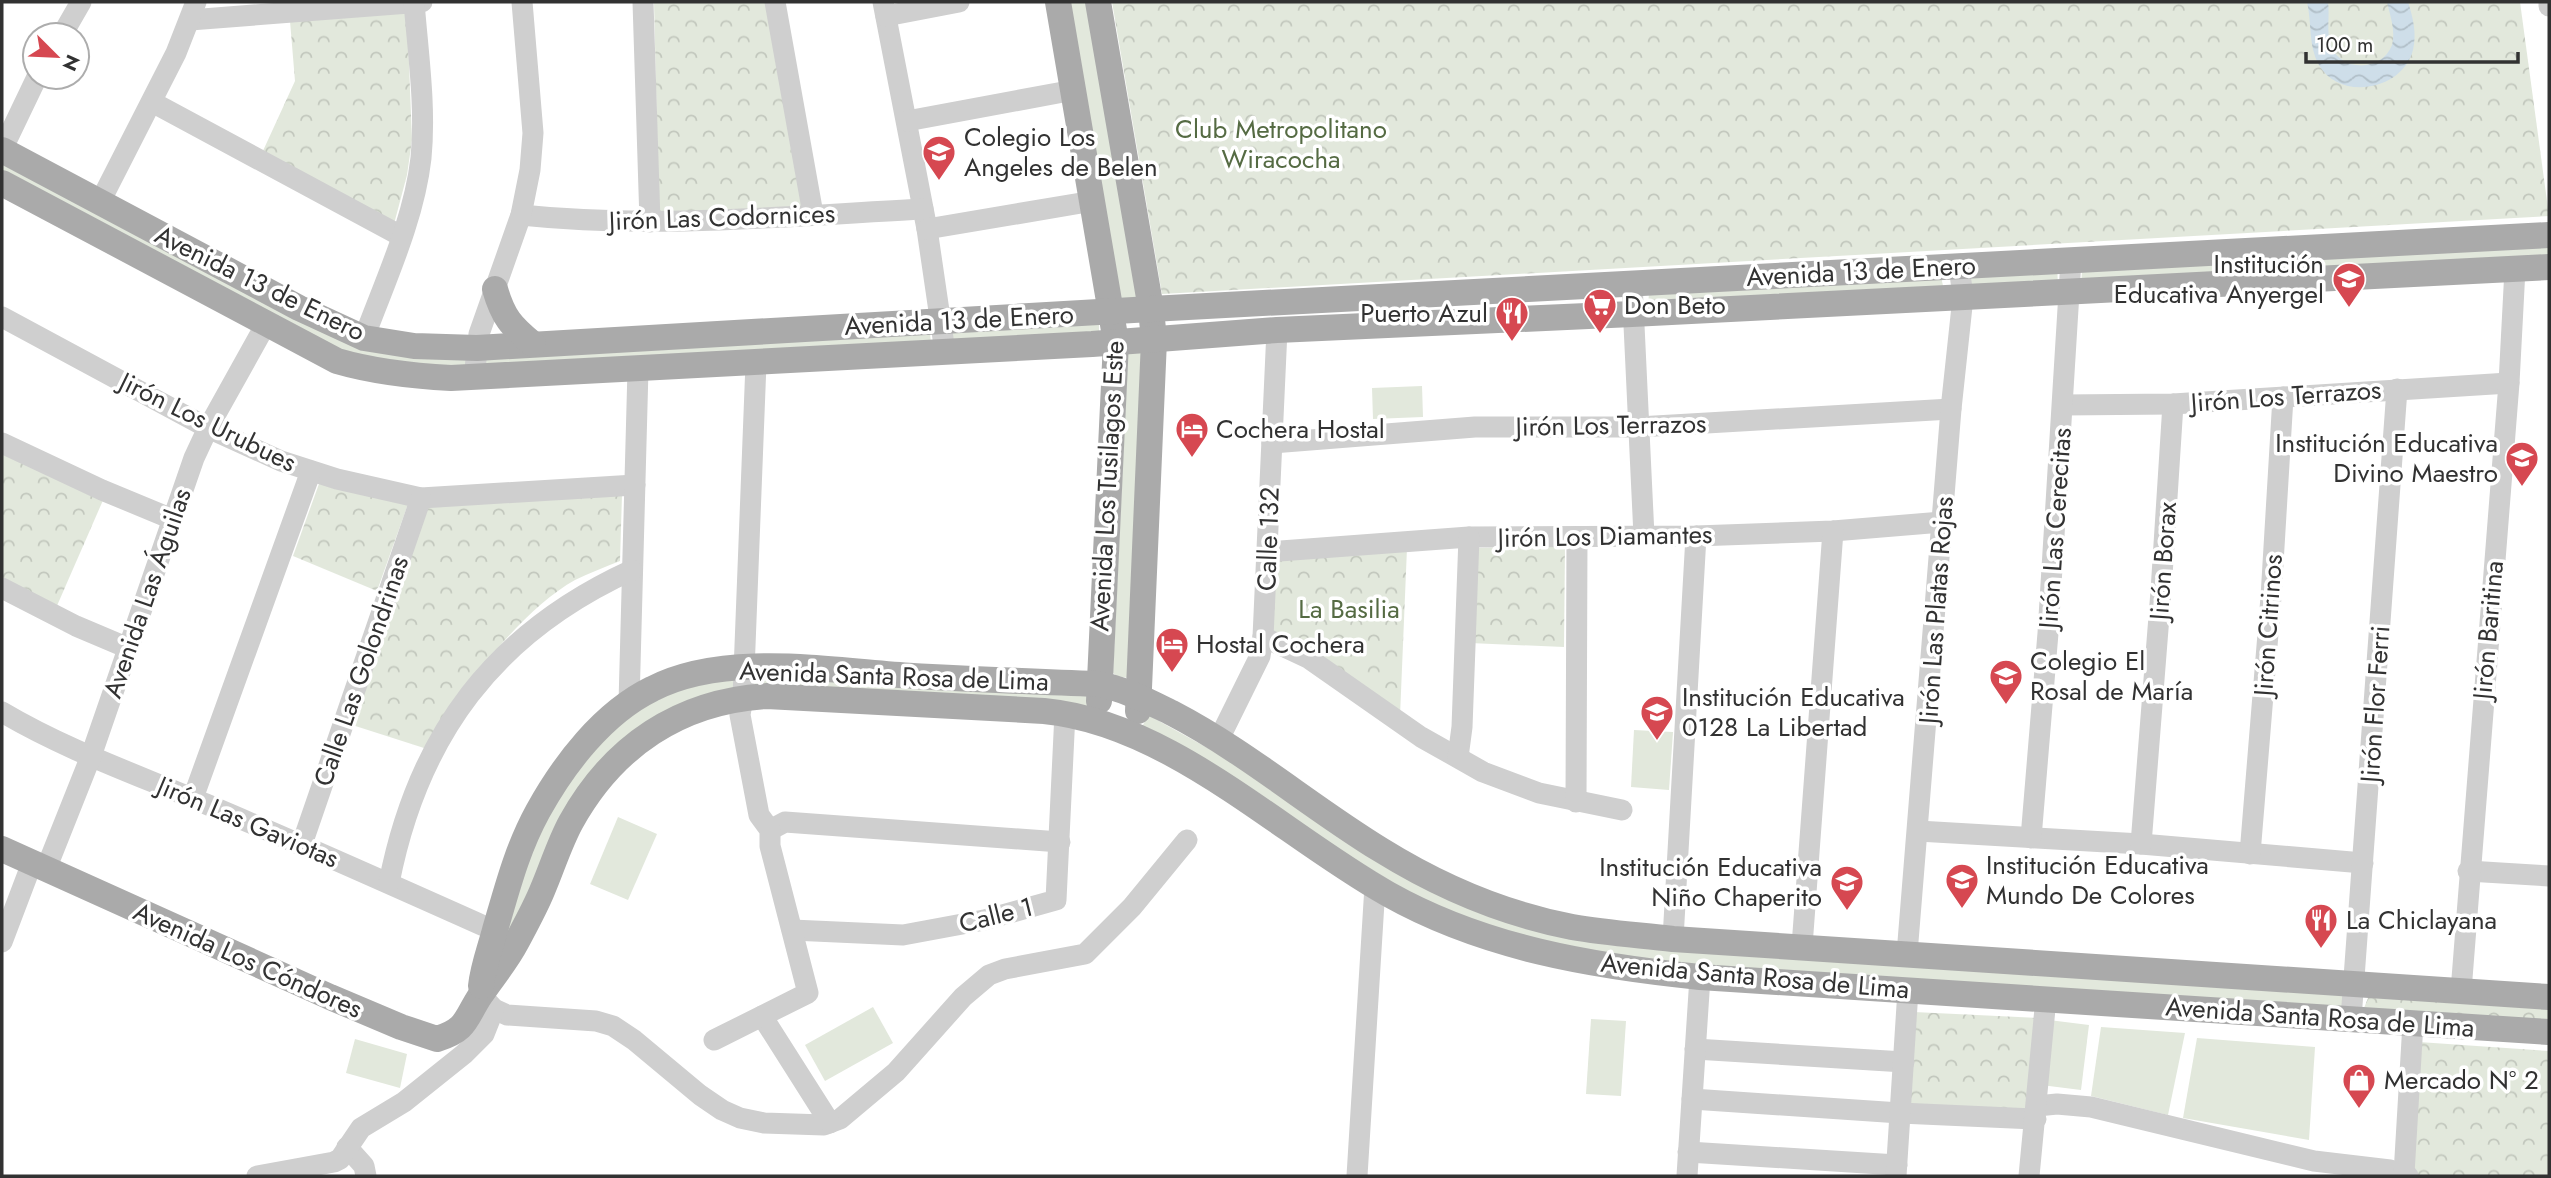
<svg xmlns="http://www.w3.org/2000/svg" width="2551" height="1178" viewBox="0 0 2551 1178" font-family="Jost,sans-serif">
  <defs>
    <pattern id="forest-crowns" width="20" height="18" patternUnits="userSpaceOnUse" patternTransform="scale(1.75)"><rect width="20" height="18" fill="#e2e8dc"/><path d="M2 6a3 3 0 1 1 6 0M12 15a3 3 0 1 1 6 0" fill="none" stroke="#c2c7bd"/></pattern>
    <pattern id="water-waves" width="16" height="10" patternUnits="userSpaceOnUse" patternTransform="scale(1.75)"><rect width="16" height="10" fill="#cedee9"/><path d="M0 5q4-4 8 0t8 0" fill="none" stroke="#b1bfc8"/></pattern>
  </defs>
  <rect width="100%" height="100%" fill="#fff"/>
  <!-- green -->
  <g fill="#e2e8dc">
    <polygon points="1070,2 1092,2 1141,295 1121,303"/>
    <polygon points="2,156 295,314 468,357 467,368 367,363 2,175"/>
    <polygon points="2549,239 2549,262 2081,286 2082,271"/>
    <polygon points="2057,266 2058,285 1969,291 1967,271"/>
    <polygon points="1941,276 1943,286 1648,304 1649,294"/>
    <polygon points="1099,324 1099,335 953,343 952,327"/>
    <polygon points="930,333 931,343 488,373 482,357"/>
    <polygon points="1144,349 1128,678 1117,676 1113,673 1128,354"/>
    <polygon points="1422,386 1423,417 1373,419 1372,388"/>
    <polygon points="733,676 735,689 644,727 488,971 514,882 580,758 653,695"/>
    <polygon points="752,678 1088,694 1087,708 754,689"/>
    <polygon points="1148,715 1515,918 2345,991 2343,1009 1607,959 1437,910 1142,727"/>
    <polygon points="1634,730 1673,732 1669,790 1631,787"/>
    <polygon points="618,817 657,834 628,900 590,884"/>
    <polygon points="873,1007 893,1043 825,1081 805,1045"/>
    <polygon points="1591,1019 1626,1021 1621,1096 1586,1094"/>
    <polygon points="2049,1020 2089,1025 2081,1090 2041,1085"/>
    <polygon points="2101,1027 2185,1033 2168,1115 2091,1096"/>
    <polygon points="2197,1038 2315,1047 2309,1140 2183,1118"/>
    <polygon points="355,1039 407,1054 400,1088 346,1073"/>
  </g>
  <!-- forest -->
  <g fill="url(#forest-crowns)">
    <polygon points="654,2 766,2 805,206 659,215"/>
    <polygon points="1112,2 2520,2 2549,216 1162,294"/>
    <polygon points="407,12 412,140 407,175 394,224 262,153 295,81 290,21"/>
    <polygon points="2,450 104,498 56,608 2,580"/>
    <polygon points="320,481 408,504 377,591 293,556"/>
    <path d="M622,495L620,561C605,567 589,573 575,580C518,612 460,693 424,748L346,723L422,505Z"/>
    <polygon points="1565,546 1564,647 1470,643 1474,548"/>
    <polygon points="1407,548 1400,716 1268,633 1272,558"/>
    <polygon points="2370,993 2549,1005 2549,1024 2364,1008"/>
    <polygon points="1914,1012 2038,1018 2029,1115 1909,1105"/>
    <polygon points="2419,1042 2549,1051 2549,1176 2414,1176"/>
  </g>
  <!-- water -->
  <path fill="url(#water-waves)" d="M2307,2H2328C2330,16 2326,32 2331,46C2341,72 2382,72 2392,45C2396,32 2390,15 2387,2H2408C2413,18 2417,33 2413,50C2403,90 2340,102 2319,65C2308,45 2312,23 2307,2Z"/>
  <g fill="none" stroke-linecap="round" stroke-linejoin="round">
    <!-- minor -->
    <g stroke="#cfcfcf" stroke-width="21">
      <polyline points="643,2 650,222"/>
      <polyline points="775,2 813,214"/>
      <polyline points="883,2 927,229 945,352"/>
      <polyline points="2549,2 2549,6"/>
      <polyline points="886,16 959,2"/>
      <polyline points="190,20 422,2"/>
      <polyline points="62,35 81,2"/>
      <polyline points="152,102 401,236"/>
      <polyline points="907,121 1074,90"/>
      <polyline points="2,150 37,77"/>
      <polyline points="100,202 176,53 196,2"/>
      <path d="M521,215C654,229 789,216 923,209"/>
      <polyline points="927,229 1093,201"/>
      <polyline points="1632,283 1644,536"/>
      <polyline points="2,317 208,428 281,461 337,479 421,498 635,485"/>
      <path d="M364,338C385,281 414,220 421,158C426,107 418,53 414,2"/>
      <polyline points="474,377 479,334 521,215 530,170 533,133 522,2"/>
      <polyline points="2063,405 2173,404 2509,383"/>
      <polyline points="2,443 102,490 172,519"/>
      <polyline points="1272,443 1475,427 1638,427 1951,409"/>
      <polyline points="1267,552 1469,537 1696,536 1833,531 1942,522"/>
      <polyline points="2,588 76,626 128,648"/>
      <polyline points="1263,637 1308,658 1421,737 1483,772 1539,793 1622,810"/>
      <polyline points="629,703 638,369"/>
      <path d="M2,712C66,750 138,775 206,804C303,845 399,888 495,931"/>
      <polyline points="1219,739 1260,656 1263,637 1277,330"/>
      <polyline points="1458,757 1462,727 1469,537"/>
      <polyline points="193,798 311,471"/>
      <polyline points="1576,802 1577,537"/>
      <polyline points="770,830 785,822 1060,842"/>
      <polyline points="1918,831 2141,844 2363,863"/>
      <polyline points="2031,838 2048,633 2071,260"/>
      <polyline points="302,844 421,498"/>
      <polyline points="2141,844 2161,591 2173,404"/>
      <polyline points="2250,854 2271,597 2283,397"/>
      <polyline points="46,869 91,756 194,458 208,428 266,324"/>
      <polyline points="2468,871 2549,876"/>
      <path d="M389,883C418,735 494,633 632,570"/>
      <polyline points="792,930 903,935 984,920 1056,900 1065,713"/>
      <polyline points="1673,939 1696,536"/>
      <polyline points="2,942 32,863"/>
      <polyline points="1802,946 1833,531"/>
      <polyline points="1907,954 1951,409 1963,297 1959,266"/>
      <polyline points="2461,991 2509,383 2515,269"/>
      <polyline points="481,995 494,1009 507,1015 596,1021 613,1026 634,1040 700,1095 722,1110 740,1118 764,1123 824,1125 840,1119 896,1072 963,997 989,975 1005,969 1085,954 1132,907 1187,840"/>
      <polyline points="762,1016 830,1123"/>
      <polyline points="2351,1019 2397,389"/>
      <polyline points="714,1040 808,993 770,846 770,830 759,815 740,715 743,697 756,363"/>
      <polyline points="1695,1049 1904,1062"/>
      <polyline points="1692,1099 1900,1113 2036,1119"/>
      <polyline points="2037,1106 2057,1104 2091,1107 2314,1161 2390,1170 2408,1176"/>
      <polyline points="347,1147 364,1166 366,1176"/>
      <polyline points="1688,1152 1897,1165"/>
      <polyline points="2404,1174 2413,1023"/>
      <polyline points="257,1176 334,1162 340,1159 361,1128 404,1102 464,1054 484,1034 494,1009"/>
      <polyline points="1357,1176 1375,886"/>
      <polyline points="1687,1176 1700,977"/>
      <polyline points="1896,1176 1908,990"/>
      <polyline points="2029,1176 2046,998"/>
    </g>
    <!-- major -->
    <g stroke="#aaa" stroke-width="26">
      <polyline points="1058,2 1116,342 1099,701"/>
      <polyline points="1098,2 1151,309 1154,340 1138,711"/>
      <polyline points="2,150 299,308 364,338 414,346 477,348 1151,309 2549,235"/>
      <path d="M2,183L337,361C375,372 412,376 451,378L1092,344L1277,330L1632,314L2549,267"/>
      <path d="M495,289C503,317 511,326 533,344"/>
      <path d="M2,849L330,997L401,1027L437,1039C467,1030 465,1019 480,996C492,978 506,962 516,943C525,926 535,908 542,891C552,868 559,844 571,822C613,746 680,701 767,696L1044,711C1170,723 1281,834 1388,894C1484,948 1592,966 1700,977L2549,1032"/>
      <path d="M481,986C483,967 490,949 495,930C507,889 517,849 538,811C564,764 603,713 652,689C725,651 833,671 913,676C975,679 1036,682 1098,684C1125,689 1147,701 1172,713C1247,752 1309,806 1381,850C1439,886 1505,914 1572,927C1606,933 1639,935 1673,939L2549,997"/>
    </g>
  </g>
  <!-- icons -->
  <defs>
    <symbol id="school-pin" viewBox="-11 -11 22 30"><path d="M0 17L-7.5 6A9.5 9.5 0 1 1 7.5 6Z" fill="#d64851" stroke="#fff"/><path d="M0-5L7-2L0 1L-7-2ZM-4 1L0 2.5L4 1V4Q0 6-4 4Z" fill="#fff"/></symbol>
    <symbol id="supermarket-pin" viewBox="-11 -11 22 30"><path d="M0 17L-7.5 6A9.5 9.5 0 1 1 7.5 6Z" fill="#d64851" stroke="#fff"/><path d="M-6-5.5h2.5l.6 2H6L4.5 2H-2.5L-4.4-4H-6ZM-1.5 3.2a1.3 1.3 0 1 0 .1 0ZM3 3.2a1.3 1.3 0 1 0 .1 0Z" fill="#fff"/></symbol>
    <symbol id="restaurant-pin" viewBox="-11 -11 22 30"><path d="M0 17L-7.5 6A9.5 9.5 0 1 1 7.5 6Z" fill="#d64851" stroke="#fff"/><path d="M-5-6h1v4h1v-4h1v4h1v-4h1v5L-1.5 .5V6h-2V.5L-5-1ZM5-6V6H3V1.5H1.5Q1.5-4 5-6Z" fill="#fff"/></symbol>
    <symbol id="hotel-pin" viewBox="-11 -11 22 30"><path d="M0 17L-7.5 6A9.5 9.5 0 1 1 7.5 6Z" fill="#d64851" stroke="#fff"/><path d="M-6-4.5h1.5V1H6V5H4.5V3h-9V5H-6ZM-4 0a1.8 1.8 0 1 1 3.6 0ZM.5 0V-2.5h3Q6-2.5 6 0Z" fill="#fff"/></symbol>
    <symbol id="shop-pin" viewBox="-11 -11 22 30"><path d="M0 17L-7.5 6A9.5 9.5 0 1 1 7.5 6Z" fill="#d64851" stroke="#fff"/><path d="M-5-2.5h2.3a2.7 3.5 0 0 1 5.4 0H5L5.5 6h-11ZM-1.5-2.5h3a1.5 2.3 0 0 0-3 0Z" fill="#fff"/></symbol>
  </defs>
  <g fill-rule="evenodd">
    <use href="#school-pin" x="920" y="133" width="38" height="52"/>
    <use href="#school-pin" x="2330" y="260" width="38" height="52"/>
    <use href="#supermarket-pin" x="1581" y="286" width="38" height="52"/>
    <use href="#restaurant-pin" x="1493" y="294" width="38" height="52"/>
    <use href="#hotel-pin" x="1173" y="410" width="38" height="52"/>
    <use href="#school-pin" x="2503" y="439" width="38" height="52"/>
    <use href="#hotel-pin" x="1153" y="625" width="38" height="52"/>
    <use href="#school-pin" x="1987" y="657" width="38" height="52"/>
    <use href="#school-pin" x="1638" y="693" width="38" height="52"/>
    <use href="#school-pin" x="1943" y="861" width="38" height="52"/>
    <use href="#school-pin" x="1828" y="863" width="38" height="52"/>
    <use href="#restaurant-pin" x="2302" y="901" width="38" height="52"/>
    <use href="#shop-pin" x="2340" y="1061" width="38" height="52"/>
  </g>
  <g text-anchor="middle" dominant-baseline="central" stroke-width="7" stroke-linejoin="round" paint-order="stroke">
    <!-- park labels -->
    <g font-size="26" fill="#556b43" stroke="#fff">
      <text x="1281" y="129">Club Metropolitano<tspan x="1281" dy="30">Wiracocha</tspan></text>
      <text x="1349" y="609">La Basilia</text>
    </g>
    <!-- poi labels -->
    <g font-size="26" fill="#323232" stroke="#fff" text-anchor="start">
      <text x="964" y="137">Colegio Los<tspan x="964" dy="30">Angeles de Belen</tspan></text>
      <text x="2324" y="264" text-anchor="end">Institución<tspan x="2324" dy="30">Educativa Anyergel</tspan></text>
      <text x="1624" y="305">Don Beto</text>
      <text x="1488" y="313" text-anchor="end">Puerto Azul</text>
      <text x="1216" y="429">Cochera Hostal</text>
      <text x="2498" y="443" text-anchor="end">Institución Educativa<tspan x="2498" dy="30">Divino Maestro</tspan></text>
      <text x="1196" y="644">Hostal Cochera</text>
      <text x="2030" y="661">Colegio El<tspan x="2030" dy="30">Rosal de María</tspan></text>
      <text x="1682" y="697">Institución Educativa<tspan x="1682" dy="30">0128 La Libertad</tspan></text>
      <text x="1986" y="865">Institución Educativa<tspan x="1986" dy="30">Mundo De Colores</tspan></text>
      <text x="1822" y="867" text-anchor="end">Institución Educativa<tspan x="1822" dy="30">Niño Chaperito</tspan></text>
      <text x="2346" y="920">La Chiclayana</text>
      <text x="2384" y="1080">Mercado Nº 2</text>
    </g>
    <!-- street labels -->
    <g font-size="26" fill="#323232" stroke="#fff">
      <text transform="translate(722 217) rotate(-2)">Jirón Las Codornices</text>
      <text transform="translate(1861 271) rotate(-3)">Avenida 13 de Enero</text>
      <text transform="translate(260 283) rotate(26)">Avenida 13 de Enero</text>
      <text transform="translate(959 320) rotate(-3)">Avenida 13 de Enero</text>
      <text transform="translate(2286 396) rotate(-4)">Jirón Los Terrazos</text>
      <text transform="translate(208 422) rotate(26)">Jirón Los Urubues</text>
      <text transform="translate(1611 425) rotate(-1)">Jirón Los Terrazos</text>
      <text transform="translate(1107 486) rotate(-87)">Avenida Los Tusilagos Este</text>
      <text transform="translate(2055 528) rotate(-86)">Jirón Las Cerecitas</text>
      <text transform="translate(1605 536) rotate(-1)">Jirón Los Diamantes</text>
      <text transform="translate(1268 539) rotate(-88)">Calle 132</text>
      <text transform="translate(2163 561) rotate(-86)">Jirón Borax</text>
      <text transform="translate(147 593) rotate(-71)">Avenida Las Águilas</text>
      <text transform="translate(1936 610) rotate(-86)">Jirón Las Platas Rojas</text>
      <text transform="translate(2268 625) rotate(-86)">Jirón Citrinos</text>
      <text transform="translate(2488 630) rotate(-85)">Jirón Baritina</text>
      <text transform="translate(361 671) rotate(-71)">Calle Las Golondrinas</text>
      <text transform="translate(894 676) rotate(2)">Avenida Santa Rosa de Lima</text>
      <text transform="translate(2375 704) rotate(-86)">Jirón Flor Ferri</text>
      <text transform="translate(248 822) rotate(23)">Jirón Las Gaviotas</text>
      <text transform="translate(996 915) rotate(-14)">Calle 1</text>
      <text transform="translate(248 960) rotate(24)">Avenida Los Cóndores</text>
      <text transform="translate(1755 976) rotate(5)">Avenida Santa Rosa de Lima</text>
      <text transform="translate(2320 1017) rotate(4)">Avenida Santa Rosa de Lima</text>
    </g>
  </g>
  <!-- border -->
  <rect width="2551" height="1178" fill="none" stroke="#323232" stroke-width="7"/>
  <!-- north arrow -->
  <g transform="translate(56 56) rotate(114)"><circle r="33" fill="#ffffff" stroke="#adadad" stroke-width="2"/>
  <path d="M0-5L12 26L0 18L-12 26Z" fill="#d64851"/>
  <text y="-10" font-size="19" font-weight="bold" text-anchor="middle" fill="#323232">N</text>
  </g>
  <!-- scale -->
  <path d="M2306 52v10h212v-10" fill="none" stroke="#323232" stroke-width="3.5"/>
  <text x="2316" y="52" font-size="21" fill="#323232" stroke="#ffffff" stroke-width="5" paint-order="stroke">100 m</text>
</svg>
